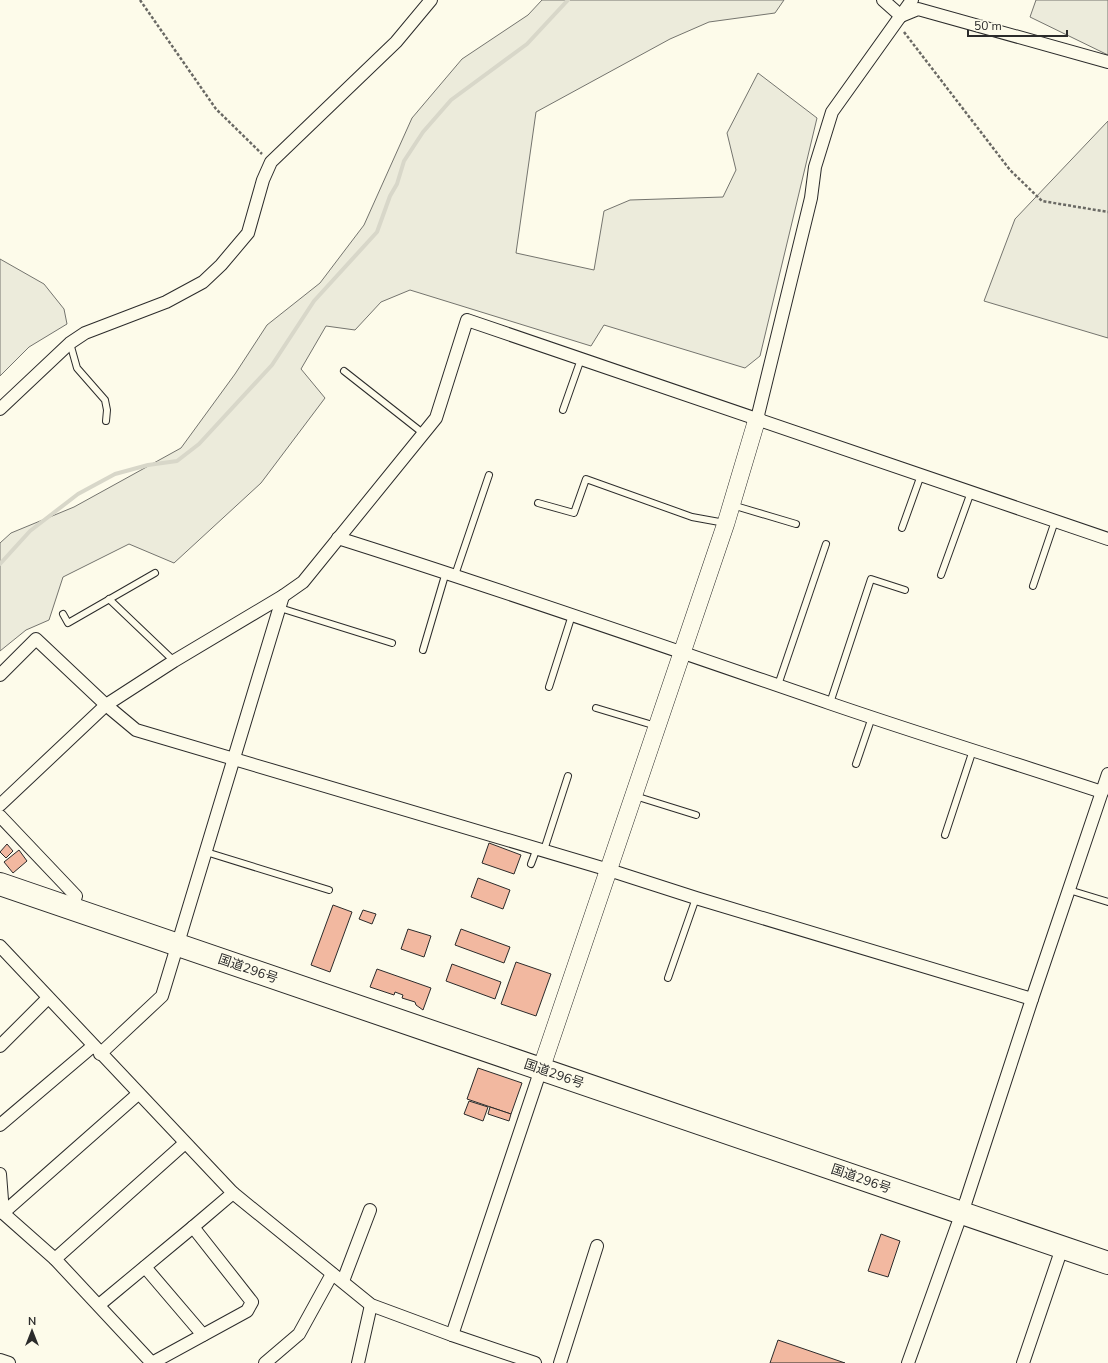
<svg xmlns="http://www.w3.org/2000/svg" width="1108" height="1363" viewBox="0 0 1108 1363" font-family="'Nunito Sans','Noto Sans JP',sans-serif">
  <rect width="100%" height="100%" fill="#fdfbea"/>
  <!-- green -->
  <g fill="#ecebdb" stroke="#74746e">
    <polygon points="542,0 784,0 775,13 709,22 670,39 536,112 516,253 594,270 604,211 630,200 723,197 736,170 727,133 758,73 817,118 760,356 745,368 604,325 591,346 410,290 381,302 355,330 326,326 301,369 325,398 261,483 174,563 129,544 63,577 49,620 26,630 0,651 0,543 11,533 74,507 181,448 235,374 267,325 320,283 364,225 412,118 462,59 528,15"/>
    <polygon points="1036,0 1108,0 1108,55 1030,17"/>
    <polygon points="1108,121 1108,338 984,301 1015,219"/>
    <polygon points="0,259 44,284 64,309 67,324 29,347 0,376"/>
  </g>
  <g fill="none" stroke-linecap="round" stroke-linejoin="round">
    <!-- stream -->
    <polyline stroke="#d8d7c9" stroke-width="4" points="0,564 30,531 78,494 115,474 148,465 177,461 199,444 272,365 314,301 377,232 390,196 397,184 404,161 423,132 451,100 527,44 568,0"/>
  </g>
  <!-- building -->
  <g fill="#f2b8a0" stroke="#2b2b2b">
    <polygon points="489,843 521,855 514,874 482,863"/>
    <polygon points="7,844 13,851 6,858 0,852"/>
    <polygon points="19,850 27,861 13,873 4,862"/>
    <polygon points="478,878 510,890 503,909 471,897"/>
    <polygon points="333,905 352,912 330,972 311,965"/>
    <polygon points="363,910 376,914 372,924 359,919"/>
    <polygon points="408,929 431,936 424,957 401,949"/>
    <polygon points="461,929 510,947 504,963 455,945"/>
    <polygon points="516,962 551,974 536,1016 501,1004"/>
    <polygon points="452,964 501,982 495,999 446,981"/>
    <polygon points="377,969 431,988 423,1010 416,1005 415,1002 402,998 403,995 395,992 394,995 370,987"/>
    <polygon points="478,1068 522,1083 511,1114 467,1099"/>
    <polygon points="469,1101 488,1107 483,1121 464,1114"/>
    <polygon points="490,1107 511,1114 509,1121 488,1114"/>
    <polygon points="881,1234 900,1241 888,1277 868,1271"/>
    <polygon points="778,1340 845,1363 770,1363"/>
  </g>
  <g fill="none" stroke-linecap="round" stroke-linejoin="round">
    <defs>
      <g id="lane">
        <polyline points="70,343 77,368 105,400 107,410 106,421"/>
        <polyline points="344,371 424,434"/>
        <polyline points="563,410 581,359"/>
        <polyline points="538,503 574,513 586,479 692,517 725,523"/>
        <polyline points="732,505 796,524"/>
        <polyline points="902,528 921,475"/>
        <polyline points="455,575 489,475"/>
        <polyline points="941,575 971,492"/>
        <polyline points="1033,586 1055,521"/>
        <polyline points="109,599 174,661"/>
        <polyline points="280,608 392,643"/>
        <polyline points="63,614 68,623 155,573"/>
        <polyline points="423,650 446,572"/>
        <polyline points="778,685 826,544"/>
        <polyline points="549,687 572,615"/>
        <polyline points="830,703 871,579 905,590"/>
        <polyline points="596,708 656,726"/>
        <polyline points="856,764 872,717"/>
        <polyline points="635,796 696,815"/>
        <polyline points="945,835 973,750"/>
        <polyline points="544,850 568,776"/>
        <polyline points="206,852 329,890"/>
        <polyline points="531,864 537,848"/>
        <polyline points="1069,890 1108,902"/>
        <polyline points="668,978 696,898"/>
      </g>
      <g id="street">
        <polyline points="883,0 901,16"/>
        <polyline points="901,16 918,9 1108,62"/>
        <polyline points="0,409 70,343 85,333 166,302 203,282 221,265 248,233 263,180 271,162 396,42 431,0"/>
        <polyline points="757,419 811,198 815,167 832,112 912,0"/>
        <path d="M338,538C503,590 666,647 829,703C919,734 1011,762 1102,792"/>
        <polyline points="0,675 36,639 106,705 136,730 609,870 696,898 1032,999"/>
        <polyline points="0,805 106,705 174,661 283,596 303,582 436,418 467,320 1108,539"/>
        <polyline points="0,816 76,896 72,909"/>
        <polyline points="0,946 233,1193 371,1305 452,1335 535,1363"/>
        <polyline points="0,1046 48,998"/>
        <polyline points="100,1054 162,996 283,596"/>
        <polyline points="0,1125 93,1046"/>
        <polyline points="0,1174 3,1213 55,1259 152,1363 247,1311 252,1302 193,1227"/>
        <polyline points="3,1213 138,1094"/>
        <polyline points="55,1259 185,1143"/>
        <polyline points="145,1267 203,1335"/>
        <polyline points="343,1281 370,1210"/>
        <polyline points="99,1305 193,1227 233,1193"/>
        <polyline points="452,1335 541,1069"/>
        <polyline points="0,1360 9,1363"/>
        <polyline points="265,1363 299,1334 332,1274"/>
        <polyline points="358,1363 371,1305"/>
        <polyline points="560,1363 597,1246"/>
        <polyline points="908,1363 966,1201 1032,999 1108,774"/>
        <polyline points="1023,1363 1062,1248"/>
      </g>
      <polyline id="secondary" points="541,1069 726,523 757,419"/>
      <polyline id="highway" points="0,884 1108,1263"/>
    </defs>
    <!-- lane casing -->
    <use href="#lane" stroke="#2b2b2b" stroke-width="8"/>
    <!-- street casing -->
    <use href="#street" stroke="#2b2b2b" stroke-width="14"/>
    <!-- secondary casing -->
    <use href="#secondary" stroke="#2b2b2b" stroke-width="18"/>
    <!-- highway casing -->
    <use href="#highway" stroke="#2b2b2b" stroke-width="24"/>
    <!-- path -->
    <g stroke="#6a6964" stroke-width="2.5" stroke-dasharray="3 2" stroke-linecap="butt">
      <polyline points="140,0 216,109 262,154"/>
      <polyline points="904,32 1010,170 1042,201 1108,212"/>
    </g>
    <!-- lane -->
    <use href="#lane" stroke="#fdfbea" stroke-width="6"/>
    <!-- street -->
    <use href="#street" stroke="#fdfbea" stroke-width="12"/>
    <!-- secondary -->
    <use href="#secondary" stroke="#fdfbea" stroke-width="17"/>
    <!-- highway -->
    <use href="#highway" stroke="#fdfbea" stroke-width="22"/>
  </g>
  <g text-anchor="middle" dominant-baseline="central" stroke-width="3" stroke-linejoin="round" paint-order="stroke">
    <!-- street labels -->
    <g font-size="13" fill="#2b2b2b" stroke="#fdfbea">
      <text transform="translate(248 969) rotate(19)">国道296号</text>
      <text transform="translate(554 1074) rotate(19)">国道296号</text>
      <text transform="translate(861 1179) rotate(19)">国道296号</text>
    </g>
  </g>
  <!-- north arrow -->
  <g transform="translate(32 1331)" stroke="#fdfbea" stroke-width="3" paint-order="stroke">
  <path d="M0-3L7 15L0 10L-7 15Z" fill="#2b2b2b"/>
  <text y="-6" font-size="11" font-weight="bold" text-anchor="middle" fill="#2b2b2b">N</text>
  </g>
  <!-- scale -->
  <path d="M968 30v6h99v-6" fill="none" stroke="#2b2b2b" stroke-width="2"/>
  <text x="974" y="30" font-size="12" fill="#2b2b2b" stroke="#fdfbea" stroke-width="3" paint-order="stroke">50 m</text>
</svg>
